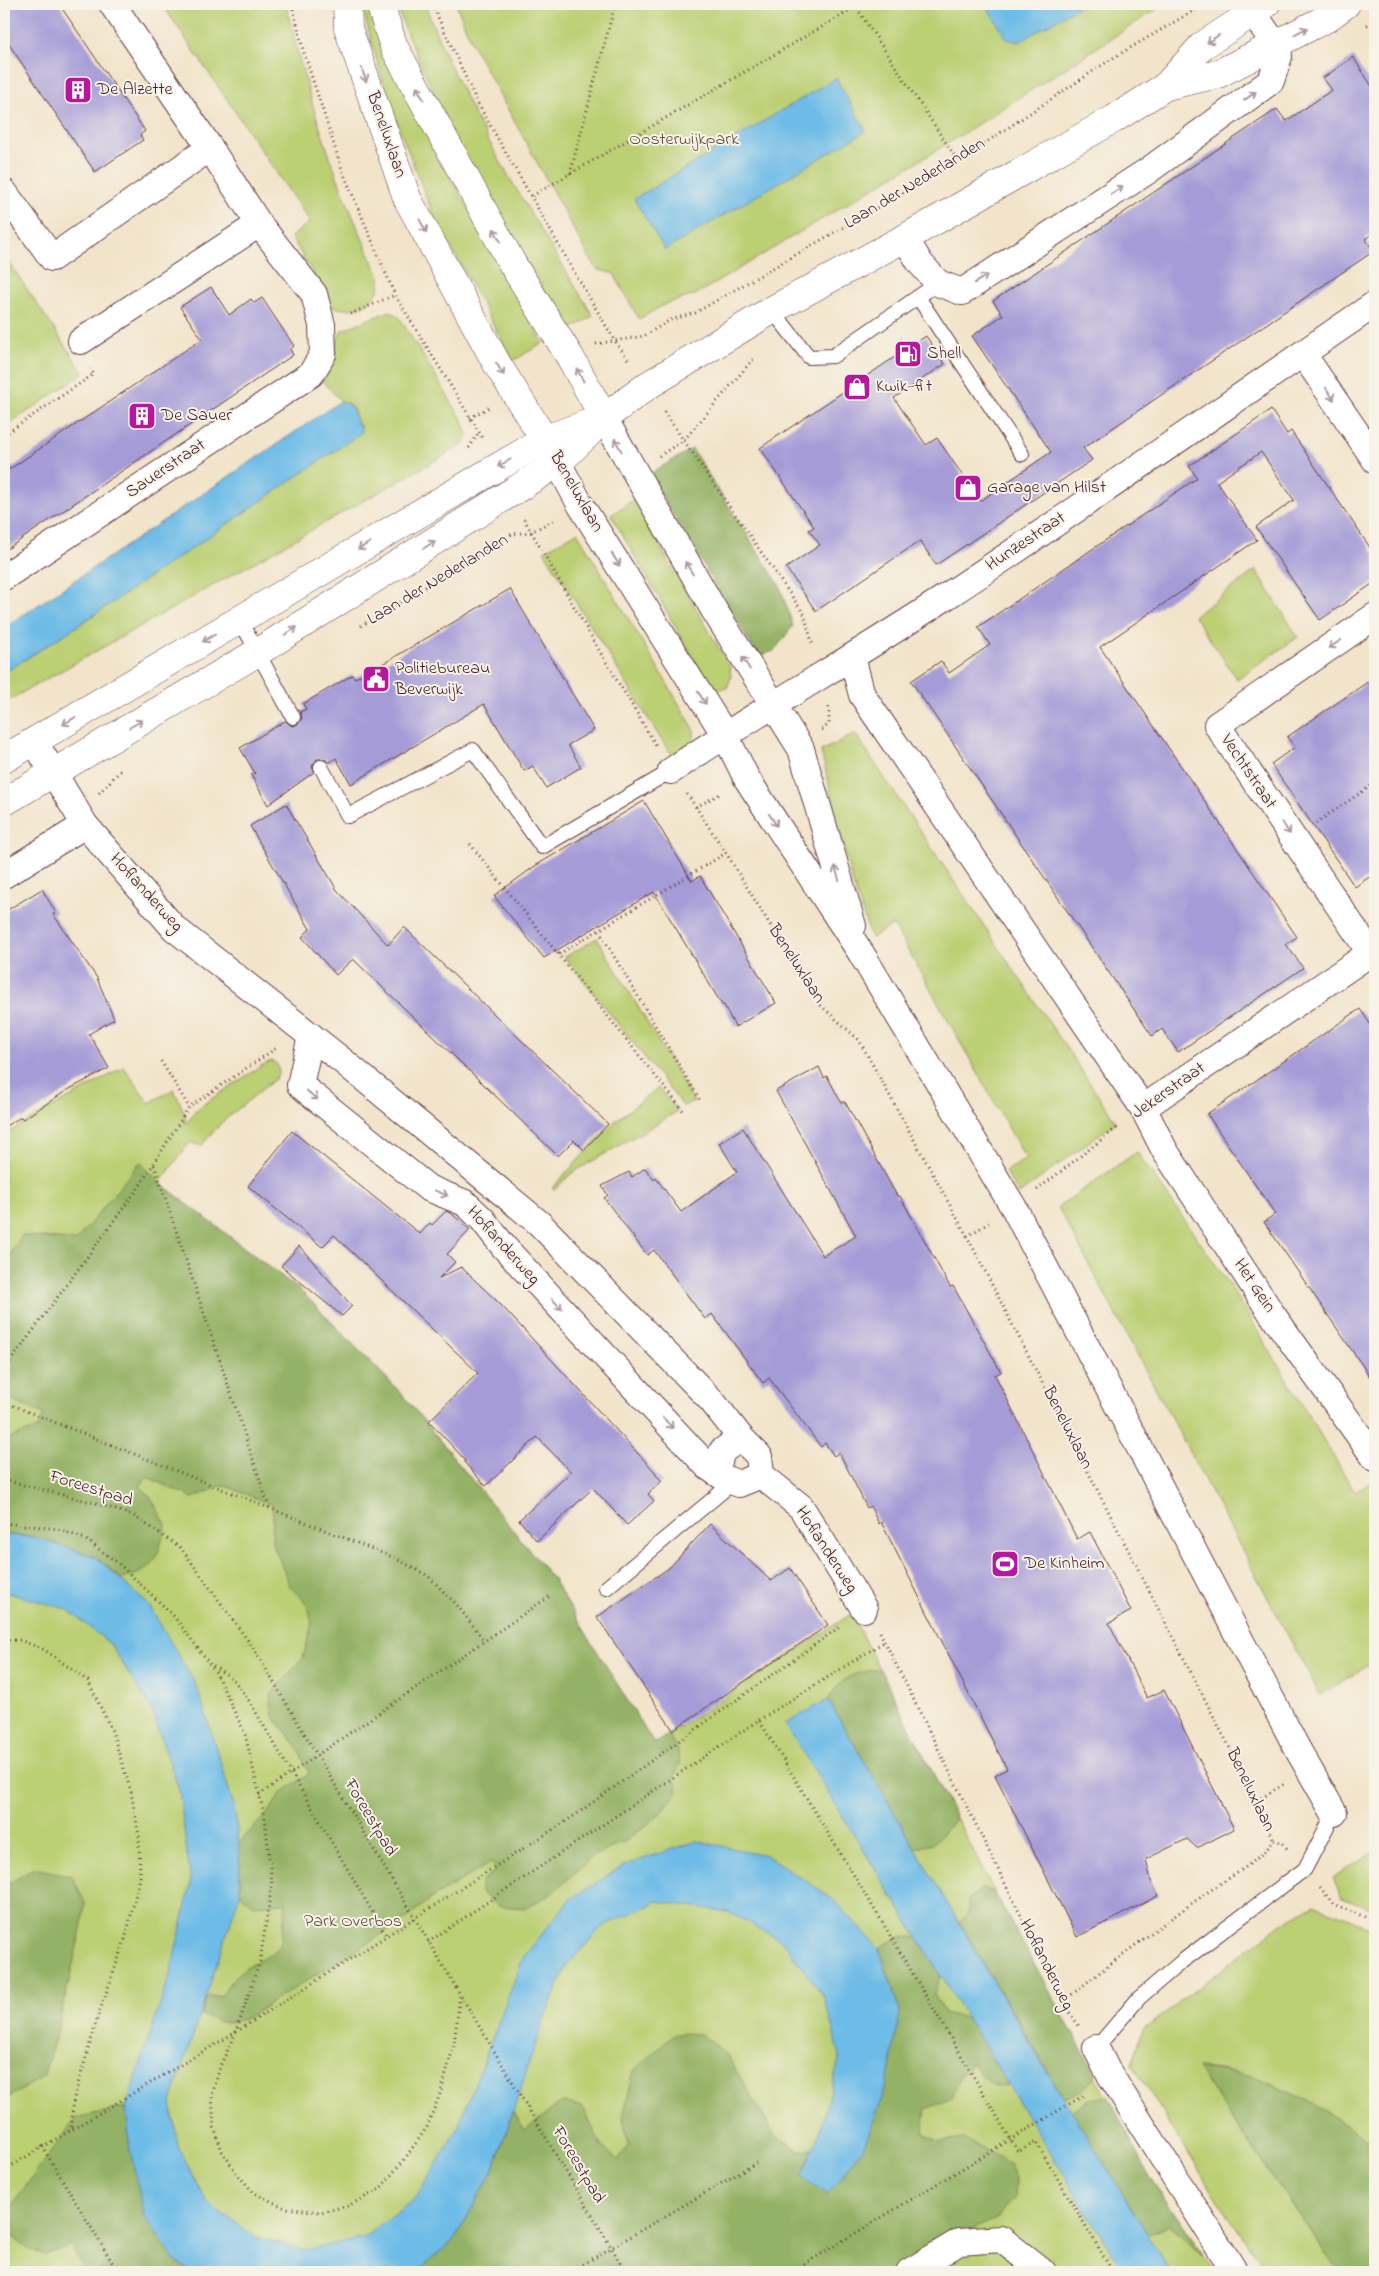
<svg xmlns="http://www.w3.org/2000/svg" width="1379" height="2276" viewBox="0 0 1379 2276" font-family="'Indie Flower',sans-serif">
  <rect width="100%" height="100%" fill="#f7f3e8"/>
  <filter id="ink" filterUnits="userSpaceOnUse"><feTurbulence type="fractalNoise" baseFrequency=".02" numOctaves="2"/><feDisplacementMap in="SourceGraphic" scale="10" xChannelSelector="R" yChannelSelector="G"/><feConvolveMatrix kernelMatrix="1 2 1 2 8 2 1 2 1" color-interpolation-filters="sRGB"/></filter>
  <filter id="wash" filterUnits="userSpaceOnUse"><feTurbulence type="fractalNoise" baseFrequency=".0096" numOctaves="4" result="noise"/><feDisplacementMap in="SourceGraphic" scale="20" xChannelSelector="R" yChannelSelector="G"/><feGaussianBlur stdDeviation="1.12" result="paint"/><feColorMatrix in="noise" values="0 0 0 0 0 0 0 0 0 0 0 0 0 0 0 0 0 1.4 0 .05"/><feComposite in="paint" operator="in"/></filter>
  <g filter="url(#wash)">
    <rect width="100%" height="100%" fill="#f2e4ca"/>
    <!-- green -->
    <g fill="#bbcf73" stroke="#82774f">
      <path d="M162,4H286C307,98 338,190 380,277C383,304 349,317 329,304L323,289L291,237L310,222Z"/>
      <polygon points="371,4 410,103 543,343 513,361 432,212 387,97 362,7"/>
      <path d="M396,4H425C465,115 533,215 593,316L568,331L456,142L408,36Z"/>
      <polygon points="456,4 1165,4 950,142 737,270 695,295 665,304 639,319 614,274 597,269 588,255 474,48"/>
      <polygon points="4,255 83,372 75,379 4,428"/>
      <path d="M390,311L399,317L463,421L468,436L461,446L4,703V673L85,621L308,469L361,428L355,419V412L349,404L341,401L323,382C335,365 332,347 342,330Z"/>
      <polygon points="633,500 730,667 731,677 727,688 719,689 710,687 611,515"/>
      <polygon points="577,532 694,729 694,740 683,755 671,753 664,744 544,551"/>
      <polygon points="1256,570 1298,637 1237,679 1194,616"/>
      <polygon points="855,734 1116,1122 1019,1194 1005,1172 1026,1159 926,981 893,925 871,938 851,878 821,751"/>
      <polygon points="597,938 694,1101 683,1106 565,957"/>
      <polygon points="272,1061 277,1064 279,1072 275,1079 222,1122 201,1146 190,1142 160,1183 302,1292 401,1393 552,1578 654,1744 851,1614 995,1893 1151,2179 1215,2272 4,2272 4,1135 124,1067 149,1103 174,1089 184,1112 186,1124 198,1108 264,1064"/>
      <polygon points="658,1088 678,1111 572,1173 554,1190 552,1188 614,1122"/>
      <polygon points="1137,1152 1230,1285 1355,1492 1371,1483 1375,1489 1375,1661 1320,1695 1058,1207"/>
      <polygon points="1375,1852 1375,1910 1342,1897 1333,1878 1348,1867"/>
      <path d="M1314,1904L1375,1930V2145C1320,2108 1266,2070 1197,2068L1339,2272H1267L1217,2199L1132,2064L1143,2030L1280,1925Z"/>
    </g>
    <!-- forest -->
    <g fill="#94b265" stroke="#6f6848">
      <polygon points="692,449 780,586 793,626 774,651 758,656 649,474"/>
      <path d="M140,1162L160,1183L302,1292L401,1393L552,1578L654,1744L668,1735L678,1750L680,1764L674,1776L678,1791L658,1816L629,1839L592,1857L550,1895L524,1908L498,1906L481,1892V1882L496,1870L492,1862L430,1899L408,1918L245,2019L224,2023L201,2015L207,1997L222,1995L230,1982L246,1967L271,1954L281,1943L286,1903L254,1905L240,1894L239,1843L271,1809L281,1793L309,1774L297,1746L273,1716L270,1696L303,1658L312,1623L307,1604L290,1586L272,1542L273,1505L223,1485L193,1498L147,1477L140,1486L150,1496L166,1525C156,1558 159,1569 122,1579L96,1557L35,1537L4,1534V1440L38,1428L44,1414L4,1398V1264L22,1235L76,1241Z"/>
      <path d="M880,1669L956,1819L933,1844L915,1848L828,1700C841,1677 854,1672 880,1669Z"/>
      <polygon points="34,1868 72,1876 85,1903 82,1925 57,2032 43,2077 4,2100 4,1886"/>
      <polygon points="983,1888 995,1893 1096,2075 1083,2090 1063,2097 959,1922 968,1913 968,1900"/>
      <polygon points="899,1937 917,1937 941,1975 934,1994 944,2013 967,2018 1009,2085 993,2087 972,2063 959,2078 952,2098 926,2109 923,2132 940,2142 965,2139 1009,2164 1016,2178 1015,2198 999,2217 974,2229 898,2272 417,2272 455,2239 493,2171 513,2111 525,2130 562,2102 583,2107 601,2146 618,2160 628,2146 623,2117 634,2070 675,2033 701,2034 727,2055 775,2136 800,2151 813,2148 801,2177 900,2012 879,1948"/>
      <polygon points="1197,2068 1249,2075 1316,2105 1375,2145 1375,2272 1339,2272"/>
      <polygon points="1108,2096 1151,2179 1204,2256 1169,2225 1147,2234 1072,2112 1090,2099"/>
      <polygon points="126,2107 130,2151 175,2261 192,2272 86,2272 70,2245 45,2255 28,2249 8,2233 4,2235 4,2216 76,2118"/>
    </g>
    <!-- water -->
    <g fill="#6dbbe7" stroke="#5c6d89">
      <polygon points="985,4 1083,4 1019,42 1007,39"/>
      <polygon points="836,78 866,131 665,250 634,199"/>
      <path d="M341,401C351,405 353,408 355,418C357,425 362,426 361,433L85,621L4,673V628Z"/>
      <polygon points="4,1535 35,1537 96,1557 149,1605 197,1687 234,1806 239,1843 240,1894 171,2102 178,2146 207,2203 258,2238 307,2250 364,2237 416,2198 457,2130 523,1958 569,1900 625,1865 697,1841 766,1855 831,1897 879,1948 900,2012 887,2085 864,2146 828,2194 801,2177 820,2132 840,2056 824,1997 782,1941 728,1912 658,1901 602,1927 567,1965 545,2016 493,2171 455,2239 417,2272 192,2272 175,2261 144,2215 130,2151 126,2107 170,1974 191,1884 179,1790 151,1708 110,1644 67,1609 4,1592"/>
      <polygon points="828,1700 1029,2042 1171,2272 1124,2272 785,1723"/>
    </g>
    <g id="blocks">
      <!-- building -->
      <g fill="#a59cd7">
        <polygon points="4,4 59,4 145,131 140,135 143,140 95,172 4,37"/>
        <polygon points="1353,57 1375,91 1375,232 1365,239 1374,251 1083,448 1092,460 936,565 920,541 816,611 786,568 820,545 809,530 814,527 760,448 926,336 945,364 894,398 926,445 937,438 980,501 1051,452 972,336 1003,315 993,301 1277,109 1286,121 1332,90 1323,78"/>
        <polygon points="211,287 229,315 251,299 254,303 262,298 294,346 290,349 293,355 4,551 4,473 202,339 180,307"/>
        <polygon points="1271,410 1287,434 1291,431 1375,555 1375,582 1320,620 1256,527 1294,500 1261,452 1217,482 1257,540 1100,647 1297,937 1286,944 1303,968 1178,1052 1162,1029 1152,1036 911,681 941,661 949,673 990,645 978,627 1197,478 1189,466"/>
        <polygon points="510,589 594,730 568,745 581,767 546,788 533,766 524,771 484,704 351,784 336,758 329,763 325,759 317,759 312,766 314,772 268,805 251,775 255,773 240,748 285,721 292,726 298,724 302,718 300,712 306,709 303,704 352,675 355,678 386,662"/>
        <polygon points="1375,677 1375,873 1355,887 1271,764 1295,747 1287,737"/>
        <polygon points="644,801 692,881 700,876 776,1003 735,1027 724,1005 722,1005 654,892 544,958 494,896 535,866"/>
        <polygon points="286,804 337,890 388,945 404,927 608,1124 584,1150 574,1140 558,1156 353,959 336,975 302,937 310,929 250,826"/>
        <polygon points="42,889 56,913 53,914 97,978 114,1019 89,1034 109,1068 66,1091 23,1119 21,1117 4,1127 4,912"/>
        <polygon points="1360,1009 1375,1031 1375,1384 1264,1222 1275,1214 1207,1114"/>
        <polygon points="819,1067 824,1078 827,1076 841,1102 845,1102 897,1196 900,1196 950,1287 953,1286 1001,1372 995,1375 1077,1539 1090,1532 1131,1611 1109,1623 1147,1698 1164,1690 1234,1829 1197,1848 1187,1839 1146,1859 1151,1881 1158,1896 1077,1937 995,1775 1007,1769 881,1522 879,1524 870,1506 867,1508 839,1452 834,1456 825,1443 821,1447 769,1378 763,1383 712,1314 705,1319 654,1250 647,1255 604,1198 608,1195 602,1186 629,1172 632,1177 645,1168 654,1180 656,1178 681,1212 737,1172 719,1143 743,1128 823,1256 856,1236 776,1091"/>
        <polygon points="292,1131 420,1234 430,1223 432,1225 446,1211 452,1214 470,1230 447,1254 455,1262 439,1278 461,1267 501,1305 656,1473 655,1474 662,1481 648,1494 654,1501 627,1525 593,1488 537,1541 519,1520 571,1472 537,1437 486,1486 464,1462 466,1461 429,1421 478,1373 334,1235 322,1247 248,1186"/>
        <polygon points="299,1246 352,1306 342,1316 281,1266"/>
        <polygon points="710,1524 771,1581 790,1568 828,1625 673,1730 597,1617 669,1568"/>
      </g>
    </g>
  </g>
  <g filter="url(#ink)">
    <use href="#blocks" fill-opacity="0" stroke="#633d43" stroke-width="1"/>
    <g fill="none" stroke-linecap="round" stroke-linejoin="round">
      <defs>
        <g id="service">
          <polyline points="918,297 1022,454"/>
          <polyline points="772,310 809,357 833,356 938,283"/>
          <polyline points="240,620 293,717"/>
          <polyline points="321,767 348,816 473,750 542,847 671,771"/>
          <polyline points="606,1588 725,1489 731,1481"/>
          <polyline points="1096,2048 1139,1998 1180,1963 1305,1869 1334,1813"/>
        </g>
        <g id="minor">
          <polyline points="112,4 210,148"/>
          <polyline points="4,192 52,258 210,148 259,224 314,294 322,325 323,354 311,374 4,577"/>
          <polyline points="905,238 920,263 938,283 962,292 1149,170 1271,81 1279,56 1275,45 1253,12"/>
          <polyline points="81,341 259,224"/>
          <polyline points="1303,354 1375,460"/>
          <polyline points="604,418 714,610 801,749 853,926"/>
          <polyline points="558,463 580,504 725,735 747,779 861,953 1014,1208 1298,1750 1334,1813"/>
          <polyline points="1375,616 1217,725 1371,954 1375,956"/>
          <polyline points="852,657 862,695 1143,1108 1165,1151 1272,1314 1375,1458"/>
          <polyline points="34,741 85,825 174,928 344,1062 539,1223 712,1401 741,1438 759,1456 761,1475 801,1507 864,1609"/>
          <path d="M671,771C760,710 854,658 944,598C1089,503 1231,402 1375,304"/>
          <polyline points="4,875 85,825"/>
          <polyline points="311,1036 300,1085 428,1188 465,1203 482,1219 504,1247 708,1467 726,1479 739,1484 761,1475"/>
          <polyline points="1143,1108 1375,950"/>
          <polyline points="716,1472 722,1451 741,1438"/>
          <polyline points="1096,2048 1107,2070 1235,2272"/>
          <polyline points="909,2272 959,2242 1001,2239 1043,2272"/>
        </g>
        <g id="secondary">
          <polyline points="347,4 348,28 407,198 497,364 554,455"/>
          <polyline points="380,4 394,47 513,265 570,357 604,418"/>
          <polyline points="1166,86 1218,74 1327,18 1346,4"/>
          <polyline points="4,759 498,467 546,439 595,421"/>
          <polyline points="4,802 258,652 558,463 604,418 647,386 772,310 905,238 1114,119 1166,86 1202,46 1266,4"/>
        </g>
      </defs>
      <!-- service casing -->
      <use href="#service" stroke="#633d43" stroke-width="16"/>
      <!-- minor casing -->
      <use href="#minor" stroke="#633d43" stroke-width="28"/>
      <!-- secondary casing -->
      <use href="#secondary" stroke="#633d43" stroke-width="29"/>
      <!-- path -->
      <g stroke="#633d43" stroke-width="3" stroke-dasharray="1 4" stroke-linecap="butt">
        <polyline points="292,4 304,53 343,172 395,295 484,440"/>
        <polyline points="432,4 477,102 573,270 615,341 629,361"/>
        <polyline points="854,4 958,161"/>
        <polyline points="1367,25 1375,23"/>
        <polyline points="570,174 615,4"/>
        <polyline points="532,196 856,7"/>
        <polyline points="350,314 395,295"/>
        <polyline points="596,344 644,336 670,320 695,313 958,161 1113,58 1205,4"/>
        <polyline points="664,412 804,614 813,646"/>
        <polyline points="470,418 489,407"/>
        <polyline points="4,435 94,374 90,369"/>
        <polyline points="469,448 479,432"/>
        <polyline points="659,456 684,440 755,357"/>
        <polyline points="524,519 600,652 657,747"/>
        <polyline points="361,626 512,534 531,532 556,519"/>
        <polyline points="822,730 829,724 829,707"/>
        <polyline points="99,793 122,769"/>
        <polyline points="687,794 726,853 818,1003 859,1040 967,1236 1257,1801 1274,1840"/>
        <polyline points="696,807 722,793"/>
        <polyline points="1316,823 1375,783"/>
        <polyline points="470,844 685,1113"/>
        <polyline points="599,931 701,1102"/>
        <polyline points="559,954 726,853"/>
        <polyline points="161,1061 189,1107"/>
        <polyline points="154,1165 269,1507"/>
        <polyline points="1037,1190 1119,1126"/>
        <polyline points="967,1236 989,1223"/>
        <polyline points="4,1370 141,1184 189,1107 278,1047"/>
        <polyline points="4,1402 397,1559 428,1576 457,1605 484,1640"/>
        <polyline points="4,1480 99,1504 134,1516 181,1548 254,1649 626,2272"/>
        <polyline points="4,1523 58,1529 85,1539 118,1563 173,1615 215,1671 245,1734 265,1818 272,1884 260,1961 236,2032 221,2064 212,2095 214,2127 222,2151 237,2174 254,2193 285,2208 321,2212 348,2206 380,2189 406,2157 427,2127 442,2089 454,2044 460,1995"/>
        <polyline points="880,1632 1069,2012 1079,2026"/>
        <polyline points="4,1640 20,1640 45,1650 88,1681 112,1731 131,1792 139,1836 140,1878 125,1940 99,2013 74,2098 71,2128"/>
        <polyline points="213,1666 232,1678 250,1702 387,1937"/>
        <polyline points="759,1720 884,1642"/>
        <polyline points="259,1795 550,1596"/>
        <polyline points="1257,1801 1284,1784"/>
        <polyline points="1274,1840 1283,1843 1288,1850"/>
        <polyline points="1320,1887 1333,1904 1375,1921"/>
        <polyline points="428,1942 759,1720 881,1920 1018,2152 1036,2142 1113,2272"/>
        <path d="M1064,2001C1109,1964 1155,1930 1202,1896C1227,1878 1256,1865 1274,1840"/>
        <polyline points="42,2146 118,2272"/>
        <polyline points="4,2170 236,2032 568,1820 841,1626"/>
        <polyline points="570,2272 756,2163"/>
        <polyline points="791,2272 1086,2094"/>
      </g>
      <!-- service -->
      <use href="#service" stroke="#fff" stroke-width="14"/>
      <!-- minor -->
      <use href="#minor" stroke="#fff" stroke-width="26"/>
      <!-- secondary -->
      <use href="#secondary" stroke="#fff" stroke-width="28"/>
    </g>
    <!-- one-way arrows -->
    <defs><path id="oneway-shaft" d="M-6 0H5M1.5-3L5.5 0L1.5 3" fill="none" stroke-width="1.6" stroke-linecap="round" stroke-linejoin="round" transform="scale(1.25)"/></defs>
    <g stroke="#ae9aa0">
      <use href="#oneway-shaft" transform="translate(1301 31) rotate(-27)"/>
      <use href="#oneway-shaft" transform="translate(1213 39) rotate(146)"/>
      <use href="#oneway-shaft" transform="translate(364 75) rotate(71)"/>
      <use href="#oneway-shaft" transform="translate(420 93) rotate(-119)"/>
      <use href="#oneway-shaft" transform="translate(1250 96) rotate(-36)"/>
      <use href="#oneway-shaft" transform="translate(1117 190) rotate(-33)"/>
      <use href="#oneway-shaft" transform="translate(423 226) rotate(62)"/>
      <use href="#oneway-shaft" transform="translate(497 235) rotate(-119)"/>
      <use href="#oneway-shaft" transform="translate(981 279) rotate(-34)"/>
      <use href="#oneway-shaft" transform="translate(500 369) rotate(58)"/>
      <use href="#oneway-shaft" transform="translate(580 375) rotate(-119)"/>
      <use href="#oneway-shaft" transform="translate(1330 394) rotate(56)"/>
      <use href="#oneway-shaft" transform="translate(618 445) rotate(-119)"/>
      <use href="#oneway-shaft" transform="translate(504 463) rotate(150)"/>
      <use href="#oneway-shaft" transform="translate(429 545) rotate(-32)"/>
      <use href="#oneway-shaft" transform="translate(364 546) rotate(149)"/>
      <use href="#oneway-shaft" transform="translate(616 560) rotate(58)"/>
      <use href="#oneway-shaft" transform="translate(689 568) rotate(-121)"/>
      <use href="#oneway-shaft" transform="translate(291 631) rotate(-32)"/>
      <use href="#oneway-shaft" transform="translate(209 638) rotate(149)"/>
      <use href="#oneway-shaft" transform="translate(1335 644) rotate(146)"/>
      <use href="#oneway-shaft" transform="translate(746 663) rotate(-121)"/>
      <use href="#oneway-shaft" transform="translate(702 698) rotate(58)"/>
      <use href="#oneway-shaft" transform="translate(69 721) rotate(149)"/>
      <use href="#oneway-shaft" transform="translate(136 724) rotate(-30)"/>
      <use href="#oneway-shaft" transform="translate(773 820) rotate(57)"/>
      <use href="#oneway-shaft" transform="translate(1286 828) rotate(56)"/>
      <use href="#oneway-shaft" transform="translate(837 873) rotate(-107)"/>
      <use href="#oneway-shaft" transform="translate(312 1095) rotate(39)"/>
      <use href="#oneway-shaft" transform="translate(441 1193) rotate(22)"/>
      <use href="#oneway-shaft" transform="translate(557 1304) rotate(47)"/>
      <use href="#oneway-shaft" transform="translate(668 1423) rotate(47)"/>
    </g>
  </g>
  <!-- icons -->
  <defs>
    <symbol id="building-square" viewBox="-11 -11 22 22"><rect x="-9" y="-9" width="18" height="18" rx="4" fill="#b5179e" stroke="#f7f3e8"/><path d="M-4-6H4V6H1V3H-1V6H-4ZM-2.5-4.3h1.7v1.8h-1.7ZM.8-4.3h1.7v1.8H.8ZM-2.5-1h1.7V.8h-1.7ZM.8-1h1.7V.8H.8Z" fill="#fff"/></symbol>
    <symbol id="fuel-square" viewBox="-11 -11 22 22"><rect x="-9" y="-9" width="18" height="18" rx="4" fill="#b5179e" stroke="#f7f3e8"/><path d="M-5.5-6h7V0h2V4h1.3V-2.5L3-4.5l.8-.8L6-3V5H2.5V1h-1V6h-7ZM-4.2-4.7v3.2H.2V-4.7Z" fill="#fff"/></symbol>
    <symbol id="shop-square" viewBox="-11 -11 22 22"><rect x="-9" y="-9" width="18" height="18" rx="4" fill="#b5179e" stroke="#f7f3e8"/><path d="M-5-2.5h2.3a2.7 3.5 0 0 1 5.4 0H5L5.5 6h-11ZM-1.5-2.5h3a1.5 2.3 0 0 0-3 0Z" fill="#fff"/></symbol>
    <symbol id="civic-square" viewBox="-11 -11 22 22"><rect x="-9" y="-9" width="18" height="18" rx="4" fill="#b5179e" stroke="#f7f3e8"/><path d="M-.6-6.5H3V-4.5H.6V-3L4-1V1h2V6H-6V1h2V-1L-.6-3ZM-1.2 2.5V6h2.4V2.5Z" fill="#fff"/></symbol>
    <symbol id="stadium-square" viewBox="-11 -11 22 22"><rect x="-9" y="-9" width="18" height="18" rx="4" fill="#b5179e" stroke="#f7f3e8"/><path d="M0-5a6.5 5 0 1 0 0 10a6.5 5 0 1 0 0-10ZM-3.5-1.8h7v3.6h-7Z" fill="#fff"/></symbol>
  </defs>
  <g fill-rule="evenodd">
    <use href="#building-square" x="62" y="74" width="32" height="32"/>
    <use href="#fuel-square" x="892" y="338" width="32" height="32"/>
    <use href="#shop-square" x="841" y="371" width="32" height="32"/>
    <use href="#building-square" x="126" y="400" width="32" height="32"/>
    <use href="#shop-square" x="952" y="472" width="32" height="32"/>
    <use href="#civic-square" x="360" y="663" width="32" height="32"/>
    <use href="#stadium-square" x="989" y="1548" width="32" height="32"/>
  </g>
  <g text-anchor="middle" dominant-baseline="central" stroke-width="4" stroke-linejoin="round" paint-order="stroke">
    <!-- poi labels -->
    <g font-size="18" fill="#4a1f2b" stroke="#f7f3e8" text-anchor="start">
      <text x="97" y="90">De Alzette</text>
      <text x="927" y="354">Shell</text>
      <text x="876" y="387">Kwik-fit</text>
      <text x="161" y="416">De Sauer</text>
      <text x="987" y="488">Garage van Hilst</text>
      <text x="395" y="669">Politiebureau<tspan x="395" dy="21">Beverwijk</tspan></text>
      <text x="1024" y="1564">De Kinheim</text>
    </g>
    <!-- street labels -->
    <g font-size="18" fill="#4a1f2b" stroke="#f7f3e8">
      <text transform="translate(386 135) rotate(71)">Beneluxlaan</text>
      <text transform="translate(915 184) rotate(-31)">Laan der Nederlanden</text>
      <text transform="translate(166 469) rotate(-34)">Sauerstraat</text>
      <text transform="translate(576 492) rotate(60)">Beneluxlaan</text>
      <text transform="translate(1026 542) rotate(-34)">Hunzestraat</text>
      <text transform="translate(438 580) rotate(-31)">Laan der Nederlanden</text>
      <text transform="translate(1248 772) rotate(56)">Vechtstraat</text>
      <text transform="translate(146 893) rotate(48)">Hoflanderweg</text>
      <text transform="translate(796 964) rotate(57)">Beneluxlaan</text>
      <text transform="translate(1169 1091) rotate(-35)">Jekerstraat</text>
      <text transform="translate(503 1246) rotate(48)">Hoflanderweg</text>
      <text transform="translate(1254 1286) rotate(56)">Het Gein</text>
      <text transform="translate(1067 1428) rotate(63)">Beneluxlaan</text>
      <text transform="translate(91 1489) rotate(17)">Foreestpad</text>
      <text transform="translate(826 1550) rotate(57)">Hoflanderweg</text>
      <text transform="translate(1250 1790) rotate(64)">Beneluxlaan</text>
      <text transform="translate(370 1818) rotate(59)">Foreestpad</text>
      <text transform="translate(1046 1965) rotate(63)">Hoflanderweg</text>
      <text transform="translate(578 2165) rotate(59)">Foreestpad</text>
    </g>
    <!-- park labels -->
    <g font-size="18" fill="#664b3d" stroke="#f7f3e8">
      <text x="684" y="140">Oosterwijkpark</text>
      <text x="353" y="1922">Park Overbos</text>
    </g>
  </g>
  <!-- margin -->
  <rect width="1379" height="2276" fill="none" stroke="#f7f3e8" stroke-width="20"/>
</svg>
